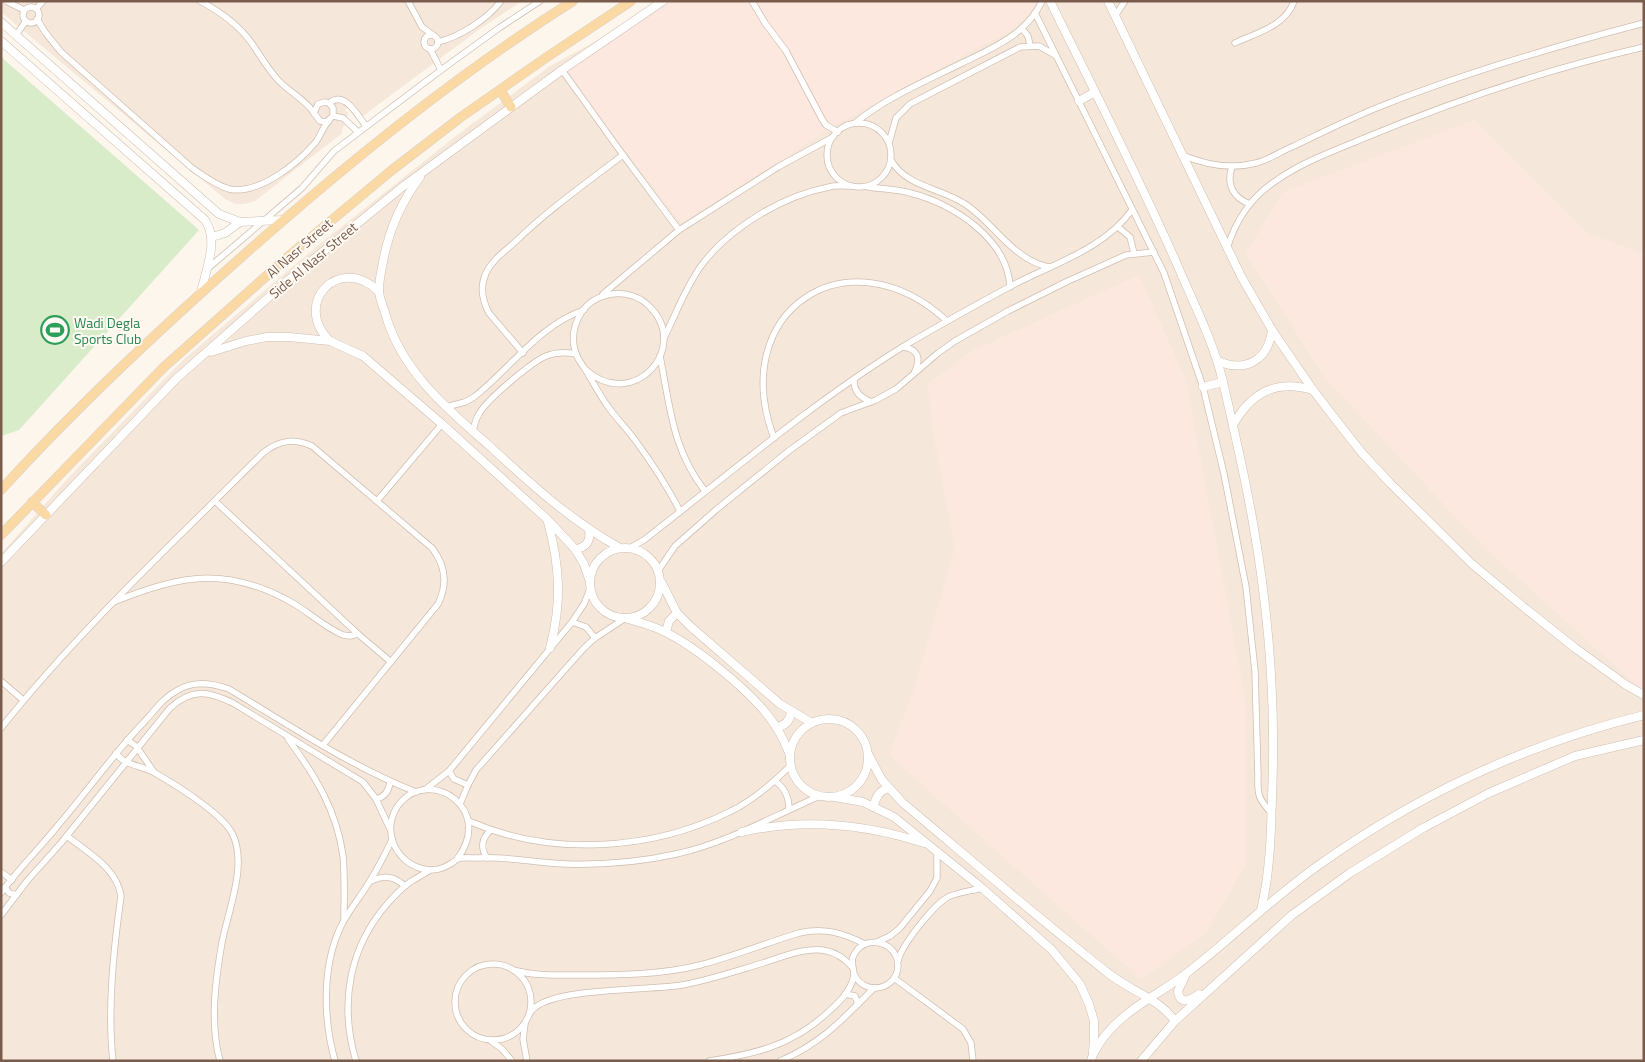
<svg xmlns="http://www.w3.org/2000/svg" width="1645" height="1062" viewBox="0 0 1645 1062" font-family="'Titillium Web',sans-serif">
  <rect width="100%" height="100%" fill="#fdf6ec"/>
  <!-- residential -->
  <g fill="#f5e8da">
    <polygon points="1,1 522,1 477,31 363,116 353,103 345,110 348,113 341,134 255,201 244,204 236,204 225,199 1,12"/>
    <polygon points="670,1 1644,1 1644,1061 1,1061 1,554 68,478 184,359 316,247 456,136 550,66"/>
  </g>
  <!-- commercial -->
  <g fill="#fde8e0">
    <polygon points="662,1 1037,1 1032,10 1013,29 842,121 681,223 560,65"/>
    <polygon points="1475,120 1589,234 1644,254 1644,692 1483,546 1325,378 1246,253 1283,192"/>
    <polygon points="1139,275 1186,380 1246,704 1246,864 1205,934 1141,979 889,755 914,689 955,548 933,432 928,384 972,351"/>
  </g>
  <!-- green -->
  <polygon fill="#d8ecc9" points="1,57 199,230 19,430 1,436"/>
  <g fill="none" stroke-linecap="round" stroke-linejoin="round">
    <defs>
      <g id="minor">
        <polyline points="6,1 24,10"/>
        <path d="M200,1C221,12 240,26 253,45C261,57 268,69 278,80C288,91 307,101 314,113"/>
        <polyline points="408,1 422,27 433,35"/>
        <polyline points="752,1 765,23 786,51 822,119 826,125 838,132"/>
        <circle cx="31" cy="15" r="8"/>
        <polyline points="36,9 43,1"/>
        <path d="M1035,13L1164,273L1203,387L1224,474L1246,587L1255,671L1258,776C1257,796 1259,799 1272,814"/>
        <polyline points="1115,16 1125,1"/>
        <path d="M37,19L45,32L61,52L192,168C204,176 215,185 229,189C259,195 297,164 315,143C321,136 322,127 329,121"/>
        <polyline points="1022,29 1028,36 1030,45"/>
        <circle cx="431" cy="42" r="7"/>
        <polyline points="16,35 26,21"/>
        <path d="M438,42C459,37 488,19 501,1"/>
        <path d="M1235,43C1256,33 1286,26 1294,1"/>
        <polyline points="430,49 441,70"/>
        <polyline points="562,70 623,155 679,230"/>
        <path d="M329,103L333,108V116L326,122L320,121L314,113L318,104L325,102L329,103C345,90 357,115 366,126"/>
        <polyline points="333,116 343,118 358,132"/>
        <path d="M855,123C887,97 926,81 962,63C993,48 1027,34 1042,1"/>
        <circle cx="859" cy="155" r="32"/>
        <polyline points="889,143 896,118 910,104 1020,47 1039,46 1055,55"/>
        <path d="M1182,155C1206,165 1230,170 1256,163C1269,160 1281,151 1294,146C1323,132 1353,117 1384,105C1468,72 1556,46 1644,23"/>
        <path d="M891,160C906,187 941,188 965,204C994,223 1013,260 1049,267"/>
        <path d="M1232,167C1226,184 1233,198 1250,204"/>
        <path d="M868,187C882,189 896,189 910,193C952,203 1008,239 1010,287"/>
        <polyline points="1118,227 1130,237 1134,253"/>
        <path d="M1227,249C1235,221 1252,196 1277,180C1302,162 1334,151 1362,139C1453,101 1548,69 1644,47"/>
        <polyline points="206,270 302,188 334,151 441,70 499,28 540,1"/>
        <polyline points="603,294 679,230 778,167 833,137"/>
        <path d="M664,338C676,314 685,288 701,266C729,228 782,196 829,187C836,185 844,186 851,186"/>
        <path d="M903,347C918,349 921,358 915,371"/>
        <path d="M523,353L489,313C482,300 480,286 486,273C492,260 505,251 515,242C548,210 586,183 623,155"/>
        <path d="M660,356C670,406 672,449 705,491"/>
        <path d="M585,369C633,413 691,348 650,307C641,297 626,292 612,294C600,296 588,302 581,313C575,323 572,334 574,346C575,355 580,362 585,369C593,382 600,396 609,408C617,419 627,429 635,440C652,463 667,486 680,511"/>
        <path d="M854,380C854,392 860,397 871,402"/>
        <path d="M446,407L465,402L474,397C510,369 539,325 584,310"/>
        <path d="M473,432C474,425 476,419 479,414C486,400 532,362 546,356C556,352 566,352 576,354"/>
        <path d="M774,438C726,311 848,230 947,321"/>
        <polyline points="215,501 358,634 391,662"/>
        <polyline points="377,501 442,424"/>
        <path d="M630,548L644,540C729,474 812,403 904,346C938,326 974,306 1009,287C1052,264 1103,250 1132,210"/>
        <polyline points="658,571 675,546 717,509 790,450 841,413 876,400 896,389 938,353 955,341 1008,311 1066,282 1126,255 1154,252"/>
        <path d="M116,601C182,575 226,566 291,602C309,612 324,627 343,635L350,636L358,634"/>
        <polyline points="572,622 586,627 595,638"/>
        <polyline points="1,681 23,700"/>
        <path d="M1,728C80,629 174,542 263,453C279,440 294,438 312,446L432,548C446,566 448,584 438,604L323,745"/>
        <path d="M288,739C315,775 337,811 343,856C345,877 344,898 344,918"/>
        <polyline points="127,740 136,746 154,772"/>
        <path d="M116,753C123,765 143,766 155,773C176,785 221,813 232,833C249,865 226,915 221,948C215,984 210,1024 220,1061"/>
        <polyline points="449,771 454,779 468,785"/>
        <path d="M775,781C785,788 789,797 789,809"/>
        <polyline points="426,789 449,771 572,622 584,604 590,589"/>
        <path d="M376,799C385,797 389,791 390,782"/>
        <polyline points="460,804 468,785 476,770 584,648 595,638 624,619"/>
        <path d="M469,821C550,857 652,851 731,811C754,800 773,783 791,765"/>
        <path d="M67,836C87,852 117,868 121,896C114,947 107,1009 113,1061"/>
        <path d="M487,858C480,848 482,838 490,831"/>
        <path d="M457,859C495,809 431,767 400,803C380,827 394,862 423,869C432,871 443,869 452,863C452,863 457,859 458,859C463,857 471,858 476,858C507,856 537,863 567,864C604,865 640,862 676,854C727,843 773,816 820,796"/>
        <polyline points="1,872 12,880"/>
        <path d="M371,881C384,875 394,876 405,886"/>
        <polyline points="5,887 9,893 16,895"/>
        <path d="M1,893C19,868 41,847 60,823C89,789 114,753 145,721C155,710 164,697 178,690C194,680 212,683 229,689C289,725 350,766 416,792"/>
        <path d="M1,915L27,881L61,843L170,708C192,688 208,691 233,703L363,782L376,799L390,829"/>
        <polyline points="877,942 890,936 899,929 930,891 937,878 937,853"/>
        <path d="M898,961C902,944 934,905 948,897C959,892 971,891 982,888"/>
        <circle cx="493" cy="1002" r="38"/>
        <path d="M513,970C535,976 556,975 578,975C618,975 661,975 700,965C734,956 766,943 799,933C824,927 843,933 865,944"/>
        <polyline points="894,978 963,1029 971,1043 973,1061"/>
        <polyline points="845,994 855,996 858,1004"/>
        <path d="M529,1015C540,986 652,991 682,985C710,980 736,971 763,963C782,957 807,946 827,951C837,953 845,959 852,967"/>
        <polyline points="525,1024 523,1039 527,1061"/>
        <polyline points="491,1041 502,1049 512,1061"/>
        <path d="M335,1061C323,1018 322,966 341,926C349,910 361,896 370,881C378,868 385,854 392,840"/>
        <path d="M356,1061C339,1004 349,947 388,903C395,895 402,888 410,882C417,878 424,874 430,870"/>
        <path d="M709,1061C754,1054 791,1046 826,1014C834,1007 842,1000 847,992C850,987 854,980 854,974C853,964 849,959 858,949C869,938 889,941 896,956C907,984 868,1002 854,974"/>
        <path d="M780,1061C822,1043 843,1019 874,988"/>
      </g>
      <g id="tertiary">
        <path d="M1050,1C1093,88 1137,174 1176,262C1193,302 1213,340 1223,382C1234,429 1245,476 1253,523C1269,613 1276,706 1272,797C1271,835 1270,873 1261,910"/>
        <polyline points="1108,1 1241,276 1272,330 1313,390 1336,420 1362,453 1390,483 1472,564 1526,609 1575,648 1626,685 1644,695"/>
        <polyline points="1,22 219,214 240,222 283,220"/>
        <path d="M1,41L205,220C219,240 206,270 201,292"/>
        <polyline points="1079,101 1095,92"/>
        <path d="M420,177C402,201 390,228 384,257C382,267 379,279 379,290C379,299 384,308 386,316C403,374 450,411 494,450C533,486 573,522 620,548"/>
        <polyline points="212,237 225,233 240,222"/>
        <path d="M330,341C291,303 340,253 379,292"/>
        <polyline points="211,352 246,341 267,337 289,337 330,341 363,356 442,424 548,520 575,549 584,564 589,579"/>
        <path d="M1218,361C1246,373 1268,360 1272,330"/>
        <polyline points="1203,387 1223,382"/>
        <path d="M1233,425C1251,393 1275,379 1313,390"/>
        <path d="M548,522C560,567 562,603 550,648"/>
        <circle cx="625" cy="583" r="35"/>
        <path d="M575,549C586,548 591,541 589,530"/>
        <polyline points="1,562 176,379 287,281 401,188 562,70 663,1"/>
        <polyline points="662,583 677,613 690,626 780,704 812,723"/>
        <path d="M628,619C641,623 654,626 665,632C696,647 752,692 772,721C780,731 785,743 790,755"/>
        <polyline points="666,632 669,621 677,613"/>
        <circle cx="829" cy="758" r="39"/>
        <path d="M776,727C785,726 790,721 791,712"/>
        <path d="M868,754L882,780L903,803C971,860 1038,918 1108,973C1130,991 1157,997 1175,1021"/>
        <polyline points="835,797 863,802 894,817 982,888 1052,950 1080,984 1089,1004 1094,1021 1094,1038 1093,1053"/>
        <path d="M874,807C875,797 879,791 888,788"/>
        <path d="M742,832C803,818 865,824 924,843"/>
        <path d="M1186,974L1178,991C1180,1006 1191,1000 1199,994"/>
        <path d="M1091,1061C1092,1054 1096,1050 1099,1044C1120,1011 1157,996 1187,973C1231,939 1270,900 1316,867C1415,796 1526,744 1644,715"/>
        <polyline points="1141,1061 1175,1021 1292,915 1350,873 1423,828 1489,793 1575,756 1644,740"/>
      </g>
      <g id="primary">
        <polyline points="500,90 511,107"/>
        <path d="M1,490C77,406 161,328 246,253C349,162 456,75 573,1"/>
        <polyline points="32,502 46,515"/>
        <polyline points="1,535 164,367 290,255 392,170 461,117 547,57 631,1"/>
      </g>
    </defs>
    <!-- minor casing -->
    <use href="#minor" stroke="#d1beb0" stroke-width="7"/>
    <!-- tertiary casing -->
    <use href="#tertiary" stroke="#d1beb0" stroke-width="9"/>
    <!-- primary casing -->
    <use href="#primary" stroke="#dad1cd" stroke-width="10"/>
    <!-- minor -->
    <use href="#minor" stroke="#fff" stroke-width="5.5"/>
    <!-- tertiary -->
    <use href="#tertiary" stroke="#fff" stroke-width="8"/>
    <!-- primary -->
    <use href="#primary" stroke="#fbd9a5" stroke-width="9"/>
  </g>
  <!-- icons -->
  <defs>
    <symbol id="stadium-ring" viewBox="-11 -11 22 22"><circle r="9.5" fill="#fffaf3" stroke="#2e9e5b" stroke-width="1.5"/><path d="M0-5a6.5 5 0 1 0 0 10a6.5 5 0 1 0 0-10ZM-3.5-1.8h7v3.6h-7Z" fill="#2e9e5b"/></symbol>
  </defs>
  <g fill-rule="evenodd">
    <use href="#stadium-ring" x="39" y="314" width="32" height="32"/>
  </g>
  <g text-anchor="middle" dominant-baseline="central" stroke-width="4" stroke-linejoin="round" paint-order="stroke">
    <!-- street labels -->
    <g font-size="14" fill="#7a5c4d" stroke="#fffaf3">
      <text transform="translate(299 248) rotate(-41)">Al Nasr Street</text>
      <text transform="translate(313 260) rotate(-40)">Side Al Nasr Street</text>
    </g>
    <!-- leisure labels -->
    <g font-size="14" fill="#27864d" stroke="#fffaf3" text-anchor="start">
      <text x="74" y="322">Wadi Degla<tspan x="74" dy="16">Sports Club</tspan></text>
    </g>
  </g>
  <!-- border -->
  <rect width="1645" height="1062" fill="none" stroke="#7a5c4d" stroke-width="5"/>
</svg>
